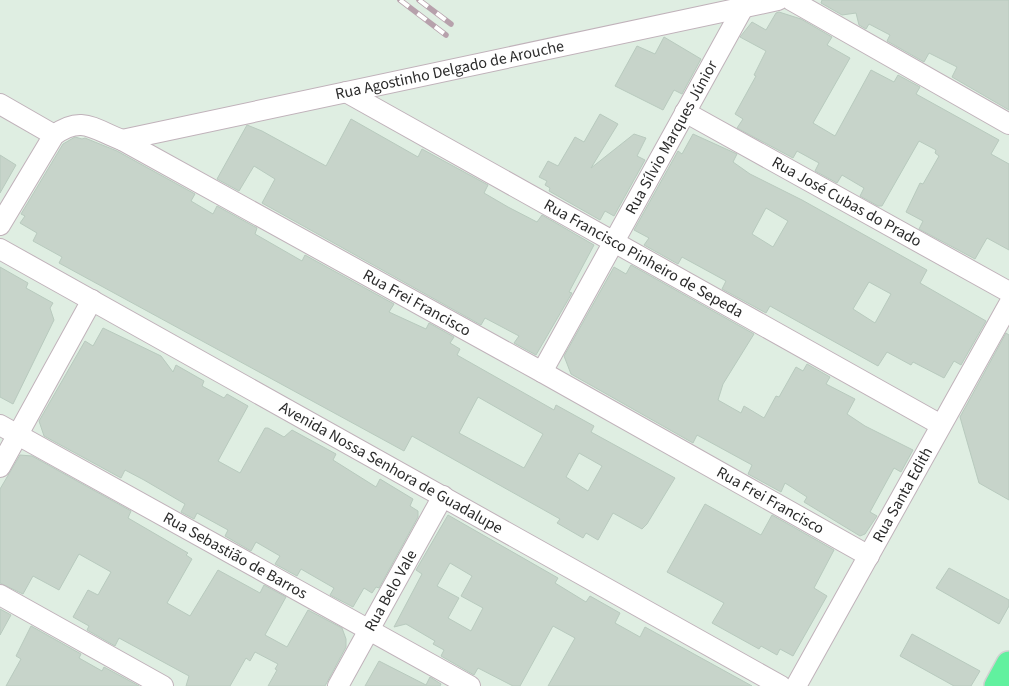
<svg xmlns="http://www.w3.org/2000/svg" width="1009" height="686" viewBox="0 0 1009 686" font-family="'Source Sans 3',sans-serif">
  <rect width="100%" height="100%" fill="#dfeee2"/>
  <!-- building -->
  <g fill="#c7d4ca" stroke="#b8cabe" fill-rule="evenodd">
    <polygon points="822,0 1009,0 1009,110 952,77 957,67 929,53 924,62 887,41 890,35 869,24 866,29 859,25 856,13 842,15 821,3"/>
    <polygon points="779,12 801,19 832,37 827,45 850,58 813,123 835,136 871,70 894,82 898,75 920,87 916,94 999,140 991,154 1009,164 1009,250 987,238 975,259 919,229 923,221 906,212 920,183 923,184 939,156 935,153 936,150 919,141 882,206 878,206 860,196 864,188 842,175 837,183 815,171 819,163 797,151 793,158 737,128 743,119 735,114 756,76 754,75 766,51 740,37 752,22 766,30 776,13"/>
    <polygon points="664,37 701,59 682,94 674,90 663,110 615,86 637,46 655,54"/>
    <polygon points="600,114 618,124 591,168 634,134 646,138 637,156 645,160 614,216 605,211 600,220 549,191 550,188 545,185 547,181 539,177 548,161 558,166 575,137 584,142"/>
    <polygon points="351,119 418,157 422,149 488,185 484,193 508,207 537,222 542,215 594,245 569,292 572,293 536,355 514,343 519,336 485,318 481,325 262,203 275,179 254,166 239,191 217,179 247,125 262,131 326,166"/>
    <path d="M693,134L737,154L733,162L750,174L802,200L927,270L920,283L986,321L961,365L954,361L944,378L913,362L911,365L887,352L878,366L770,306L766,313L722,289L726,281L682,257L678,264L644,245L649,238L634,230L678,151L682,154ZM766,208L788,221L773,247L752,234ZM869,282L891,294L875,323L853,309Z"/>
    <path d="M75,137L82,139L85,138L117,151L195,194L191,201L213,214L217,206L257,228L255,234L302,261L305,255L394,304L389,312L426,329L429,323L454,337L450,343L460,349L457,355L554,410L556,405L594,426L591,432L675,478L647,524L642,529L613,513L598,540L586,533L583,538L557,523L560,519L412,436L404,451L59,263L62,257L33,241L37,233L20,223L25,216L21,214L63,144ZM478,397L543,434L524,468L459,433ZM579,453L602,466L588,491L566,477Z"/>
    <polygon points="0,155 16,165 0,193"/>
    <polygon points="631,265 754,334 723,384 718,400 741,413 744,406 764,418 776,396 779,397 796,367 803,371 807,364 830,377 826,384 855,399 847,414 865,426 913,450 901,472 894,468 870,512 877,516 865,534 860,536 804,502 807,497 785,483 781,492 748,474 752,465 697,435 693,443 571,374 564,356 614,267 626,274"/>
    <polygon points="0,267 28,283 26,288 53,303 50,308 54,320 13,404 0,397"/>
    <polygon points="103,328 161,356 173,372 176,365 204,381 202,386 224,398 227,394 248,406 218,461 240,473 265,428 268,428 284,437 292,430 336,454 333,460 376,487 380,479 413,499 410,506 418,511 418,517 379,588 376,587 372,593 364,588 353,607 330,595 334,588 301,569 297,576 275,564 280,556 256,542 251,551 225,536 228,530 197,513 194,519 181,512 185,504 144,480 125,470 121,478 44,436 39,421 85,341 93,346"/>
    <polygon points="1006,333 1009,335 1009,500 979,483 960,417"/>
    <polygon points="20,455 32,456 131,511 128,518 188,553 186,555 192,559 167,603 190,616 218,570 260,593 264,585 286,597 265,635 287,647 308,610 342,628 346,639 346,647 325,686 268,686 277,670 275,669 278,664 255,652 250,661 246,658 230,686 186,686 189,676 119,638 115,646 87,630 89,626 73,617 88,590 98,595 111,572 79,554 59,590 33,576 23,594 0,583 0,489"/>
    <polygon points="705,504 761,535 772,515 834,550 814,588 827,596 793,656 780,649 777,655 761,646 759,649 712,623 724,603 667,572"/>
    <path d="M448,515L558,578L555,583L586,602L590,596L620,613L615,623L640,637L645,627L752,686H548L575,638L553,626L520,686H513L478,668L474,675L441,656L444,650L433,644L435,641L406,624L394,627L422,574L416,570ZM450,563L472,576L461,596L483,608L471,631L448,618L459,598L437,586Z"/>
    <polygon points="949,568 1009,600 1009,606 999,624 936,588"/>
    <polygon points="0,609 11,615 0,635"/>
    <polygon points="31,626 81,654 79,658 102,671 104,667 139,686 6,686 21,659 16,656"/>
    <polygon points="912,634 980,671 971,686 954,686 900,656"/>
    <polygon points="379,661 426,685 430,677 441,684 440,686 365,686"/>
  </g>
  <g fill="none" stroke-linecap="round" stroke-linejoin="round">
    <defs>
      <g id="minor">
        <polyline points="791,0 1009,124"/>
        <path id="s1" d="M346,92L941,425"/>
        <polyline points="0,104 54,135"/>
        <path id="s2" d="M685,112L1009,292"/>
        <path id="s3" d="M122,140L778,0"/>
        <path id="s4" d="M0,225L54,135C82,115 93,129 122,140L542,372L869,556"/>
        <path id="s5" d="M0,249L781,686"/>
        <path id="s6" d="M542,372L743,8"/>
        <path id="s7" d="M0,425L470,686"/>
        <polyline points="0,467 92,300"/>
        <polyline points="0,595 163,686"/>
        <path id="s8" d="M338,686L443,496"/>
        <path id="s9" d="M796,686L1009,304"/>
      </g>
      <polyline id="major" points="997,686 1009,664"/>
    </defs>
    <!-- minor casing -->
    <use href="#minor" stroke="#c0b2ba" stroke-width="22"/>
    <!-- major casing -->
    <use href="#major" stroke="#d1d1d1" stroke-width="28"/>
    <!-- minor -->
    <use href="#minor" stroke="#fff" stroke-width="20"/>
    <!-- major -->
    <use href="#major" stroke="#61f19f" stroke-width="25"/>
    <defs>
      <g id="rail">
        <polyline points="400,0 446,35"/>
        <polyline points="419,0 451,24"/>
      </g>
    </defs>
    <!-- rail casing -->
    <use href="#rail" stroke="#b7a1ac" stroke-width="5.5"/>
    <!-- rail -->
    <use href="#rail" stroke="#fff" stroke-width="4" stroke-dasharray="11" stroke-linecap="butt"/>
  </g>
  <g text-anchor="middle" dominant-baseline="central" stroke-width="5" stroke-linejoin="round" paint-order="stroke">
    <!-- street labels -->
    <g font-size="16" fill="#2c2c2c" stroke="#fff">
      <text stroke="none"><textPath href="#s3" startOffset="335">Rua Agostinho Delgado de Arouche</textPath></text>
      <text stroke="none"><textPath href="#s6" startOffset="268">Rua Sílvio Marques Júnior</textPath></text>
      <text stroke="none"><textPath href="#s2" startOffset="185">Rua José Cubas do Prado</textPath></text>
      <text stroke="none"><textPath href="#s1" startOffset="341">Rua Francisco Pinheiro de Sepeda</textPath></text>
      <text stroke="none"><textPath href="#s4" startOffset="515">Rua Frei Francisco</textPath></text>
      <text stroke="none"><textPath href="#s5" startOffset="448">Avenida Nossa Senhora de Guadalupe</textPath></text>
      <text stroke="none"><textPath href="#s9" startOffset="219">Rua Santa Edith</textPath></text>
      <text stroke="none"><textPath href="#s4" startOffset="920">Rua Frei Francisco</textPath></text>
      <text stroke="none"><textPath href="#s7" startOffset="269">Rua Sebastião de Barros</textPath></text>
      <text stroke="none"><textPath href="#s8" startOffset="109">Rua Belo Vale</textPath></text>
    </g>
  </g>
</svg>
